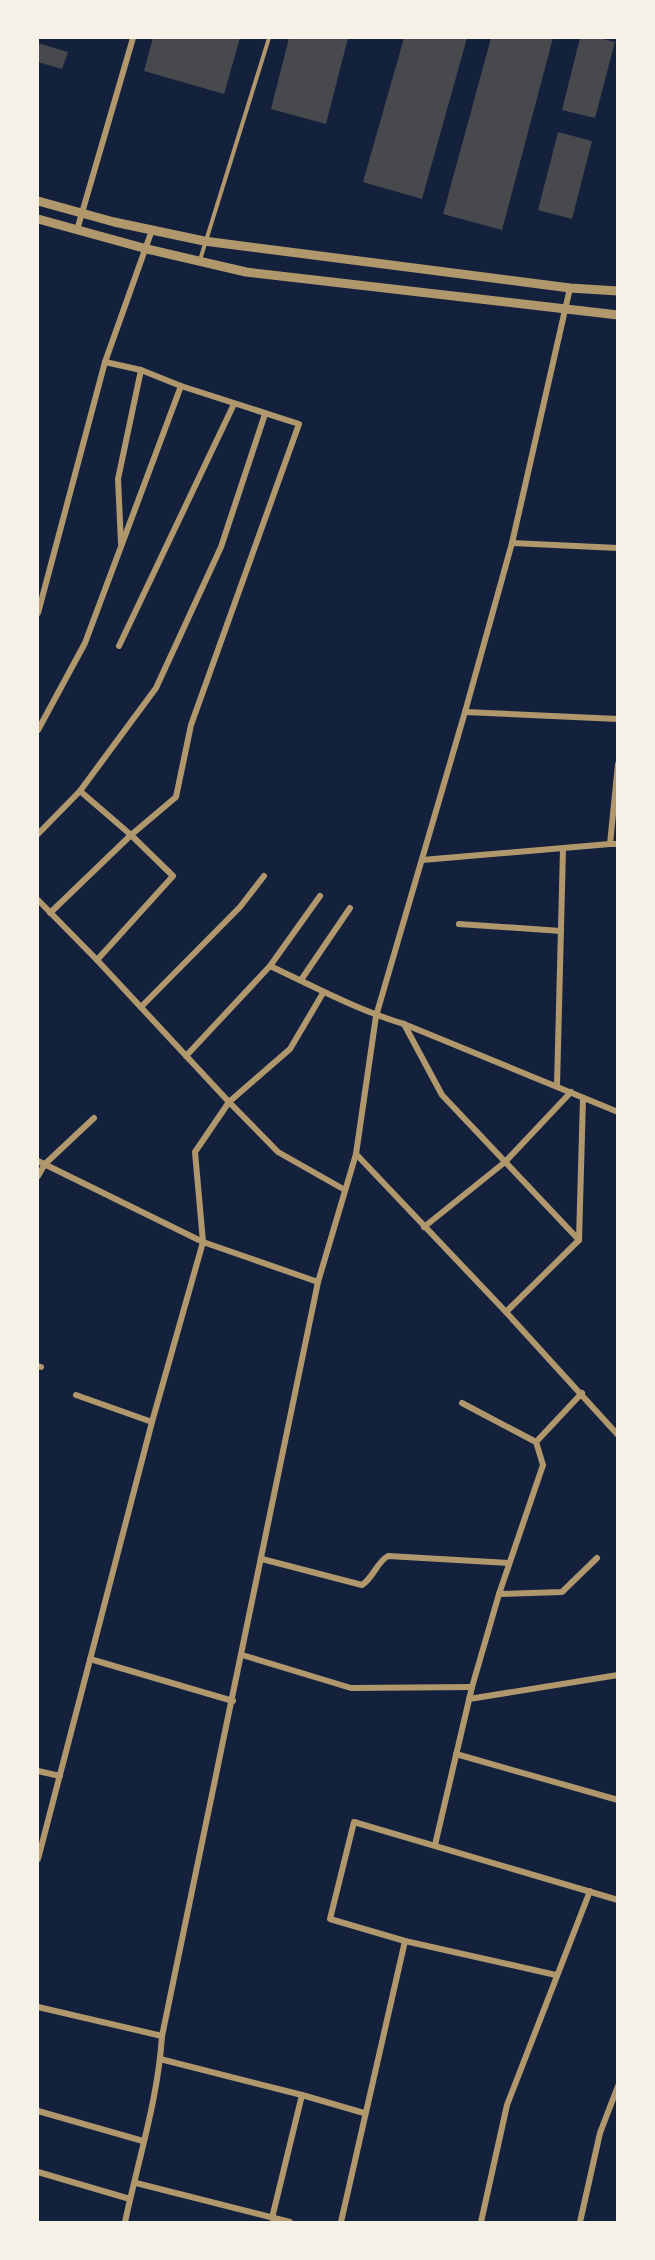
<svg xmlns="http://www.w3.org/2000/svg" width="655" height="2260" viewBox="0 0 655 2260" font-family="Inter,sans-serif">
  <rect width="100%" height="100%" fill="#14213d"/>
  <!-- building -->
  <g fill="#48494c">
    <polygon points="153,38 240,38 224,94 144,71"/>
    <polygon points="289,38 348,38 326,124 271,109"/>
    <polygon points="404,38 467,38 422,199 363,182"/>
    <polygon points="491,38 553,38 502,230 443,214"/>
    <polygon points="580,38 599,38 615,42 595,118 562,110"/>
    <polygon points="38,43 68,52 62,69 38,62"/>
    <polygon points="558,132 592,141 572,219 538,210"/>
  </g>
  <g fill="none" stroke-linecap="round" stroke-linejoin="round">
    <!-- service -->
    <polyline stroke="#b1986c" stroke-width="4" points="200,260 269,38"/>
    <!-- minor -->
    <g stroke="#b1986c" stroke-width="6">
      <polyline points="77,230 133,38"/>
      <polyline points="121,543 118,479 141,370"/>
      <polyline points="512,543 618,548"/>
      <polyline points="38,613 105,362 152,230"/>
      <polyline points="119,646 234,404"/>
      <polyline points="465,712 618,719"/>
      <polyline points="38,730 85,643 181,386"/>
      <polyline points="618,764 610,844 618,844"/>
      <polyline points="80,791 131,835 173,876 97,960"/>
      <polyline points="38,834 80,791 156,688 221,547 265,414"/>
      <polyline points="422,860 610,844"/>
      <polyline points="38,900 97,960 229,1102 278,1152 345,1190"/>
      <polyline points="50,913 131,835 176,797 191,725 299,424 181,386 141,370 105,362"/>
      <polyline points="459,924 561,931"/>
      <path d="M270,966C315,987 357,1010 404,1024L618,1112"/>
      <polyline points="301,980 350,908"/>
      <polyline points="141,1007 240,907 264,876"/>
      <polyline points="404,1024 442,1095 579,1240 506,1312"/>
      <polyline points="186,1056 270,966 320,896"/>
      <polyline points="557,1086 563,849"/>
      <polyline points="356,1154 506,1312 618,1435"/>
      <polyline points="38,1161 203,1242 318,1282"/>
      <polyline points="38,1176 45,1164 94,1118"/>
      <polyline points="424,1227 505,1162 571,1092"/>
      <polyline points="579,1240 583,1098"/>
      <polyline points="38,1366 41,1367"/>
      <polyline points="76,1395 152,1422"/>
      <polyline points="462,1403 536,1442 582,1393"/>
      <path d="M262,1559L362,1585C374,1577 376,1563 388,1556L509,1563"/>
      <polyline points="499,1594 562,1592 597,1558"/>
      <polyline points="242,1655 351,1688 472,1687"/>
      <polyline points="90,1659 233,1701"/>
      <polyline points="469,1699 618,1675"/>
      <polyline points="456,1754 618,1800"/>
      <polyline points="38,1771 60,1776"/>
      <polyline points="435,1845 472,1687 499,1594 543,1465 536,1442"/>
      <polyline points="38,1859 152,1422 203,1242 195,1152 229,1102 290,1049 323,993"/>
      <polyline points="556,1975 405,1941 330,1919 354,1822 618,1900"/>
      <polyline points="38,2007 162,2036"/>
      <polyline points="160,2059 302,2095 364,2113"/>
      <polyline points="38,2111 143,2141"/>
      <polyline points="38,2172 130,2199"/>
      <polyline points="136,2183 290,2222"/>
      <polyline points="272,2218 302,2095"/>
      <path d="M125,2222C138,2161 158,2099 162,2036L318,1282L356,1154L376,1016L465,712L512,543L570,288"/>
      <polyline points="341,2222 405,1941"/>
      <polyline points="481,2222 507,2105 590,1891"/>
      <polyline points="580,2222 600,2133 618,2086"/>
    </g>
    <!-- tertiary -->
    <g stroke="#b1986c" stroke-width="9">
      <polyline points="38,201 114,222 204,241 570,288 618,291"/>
      <polyline points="38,219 147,249 246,272 618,315"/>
    </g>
  </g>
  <!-- border -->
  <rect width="655" height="2260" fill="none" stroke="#f6f1e7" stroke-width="78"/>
</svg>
